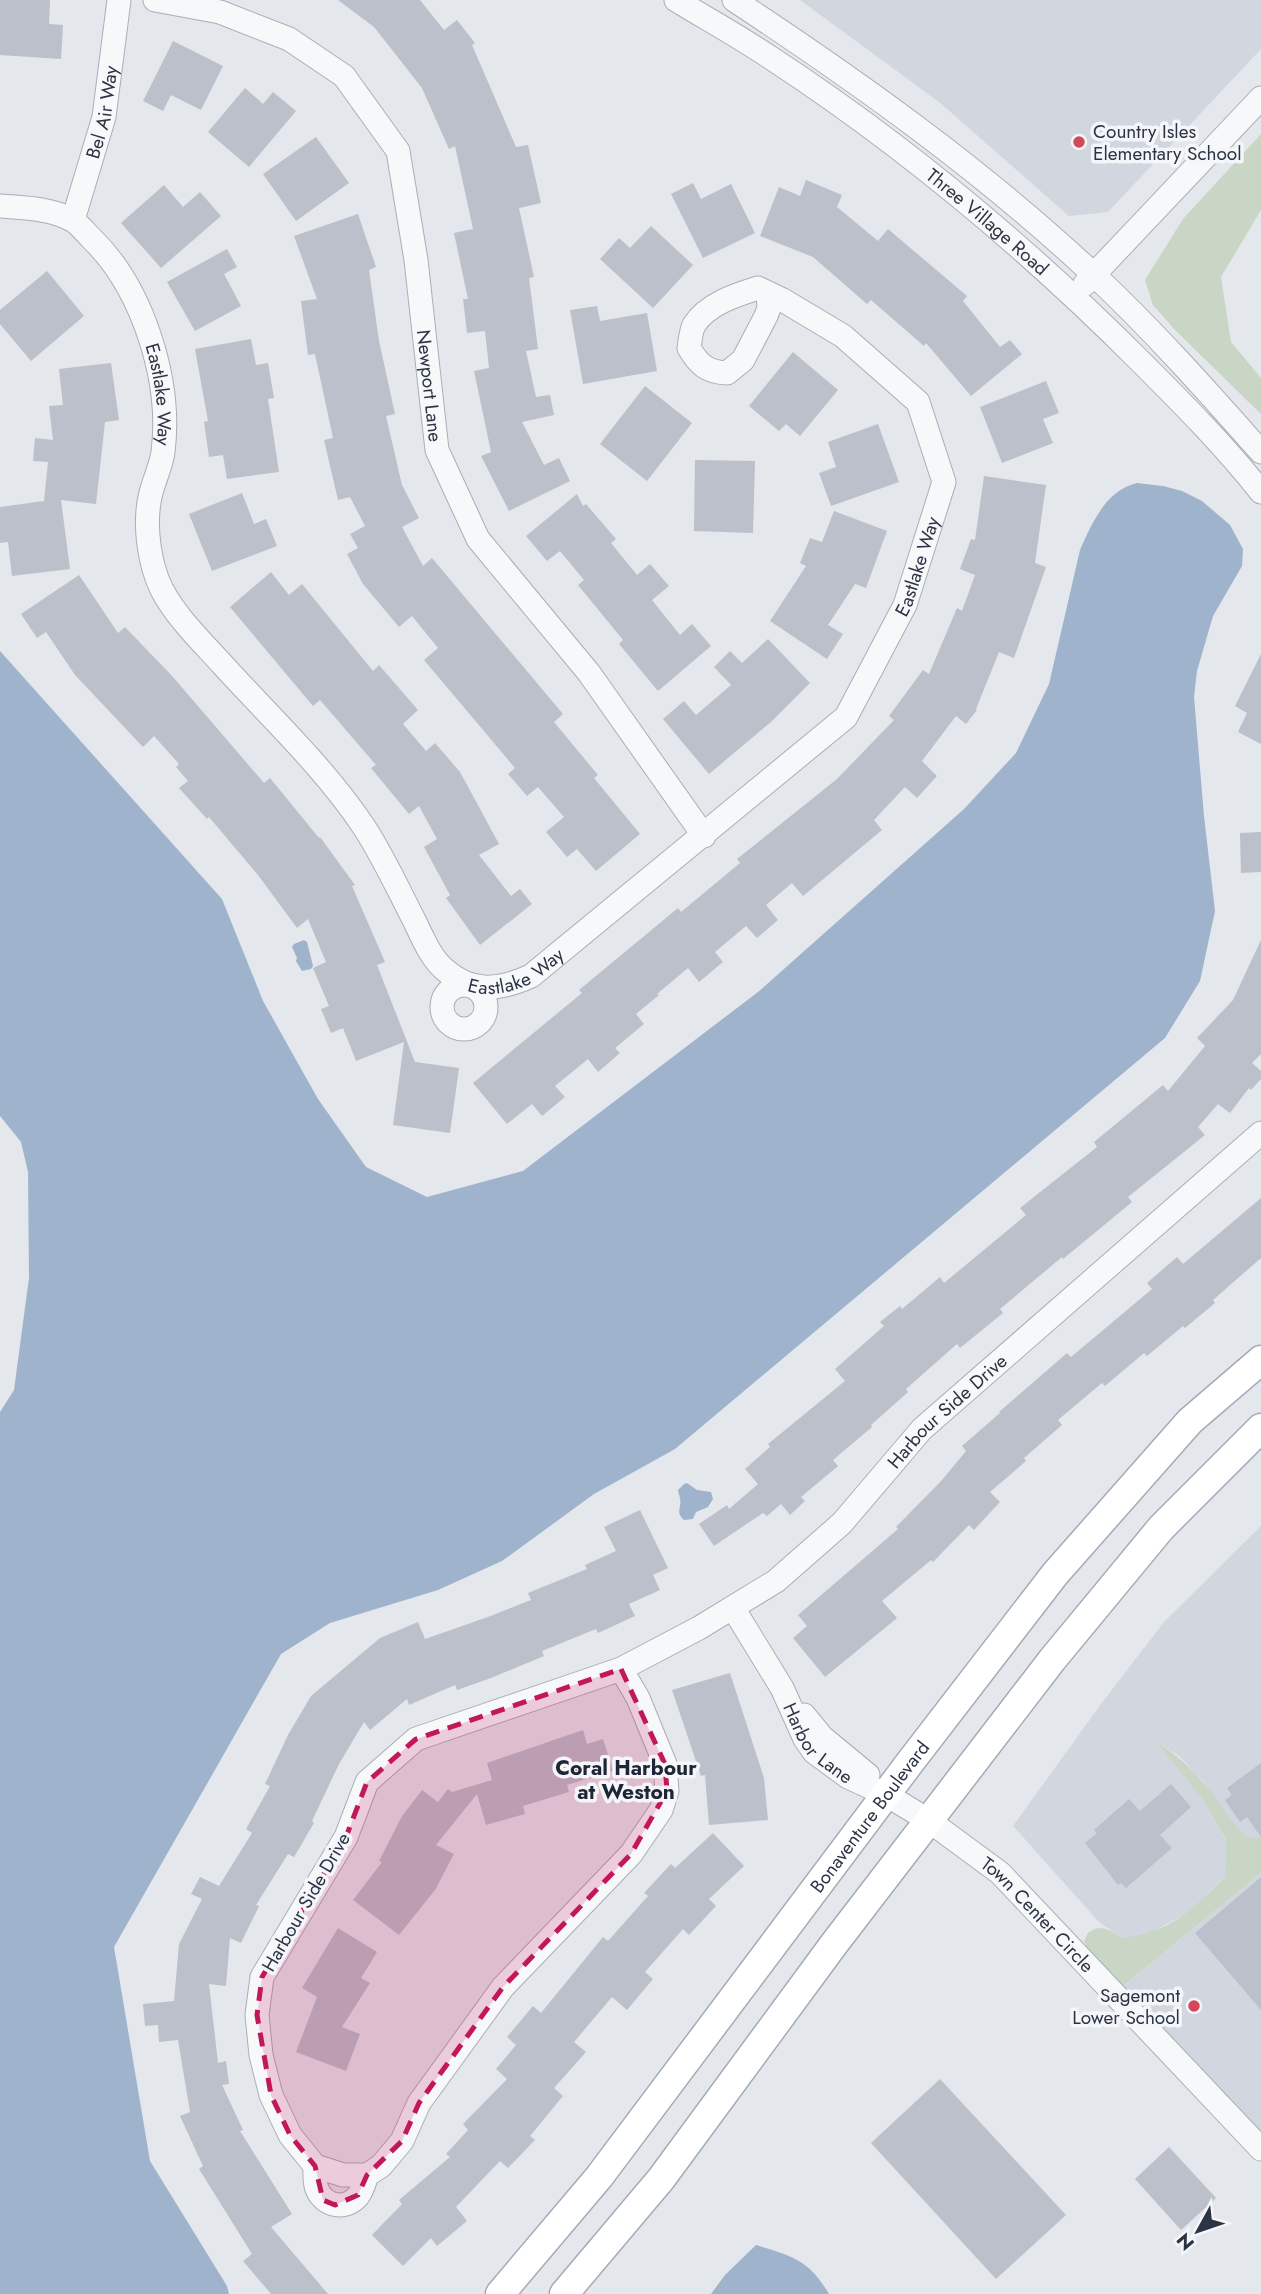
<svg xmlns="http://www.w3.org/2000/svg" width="1261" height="2294" viewBox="0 0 1261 2294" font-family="Jost,sans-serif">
  <rect width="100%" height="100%" fill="#e4e7ec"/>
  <!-- built -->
  <g fill="#d2d6de">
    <polygon points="800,0 1261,0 1261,49 1108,212 1069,216 939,102"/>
    <polygon points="1261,1526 1261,1837 1247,1837 1235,1827 1204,1782 1180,1757 1159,1743 1204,1801 1226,1841 1225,1877 1191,1911 1144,1936 1122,1938 1099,1922 1013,1826 1101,1704 1164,1622"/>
    <polygon points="1261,1873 1261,2149 1115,1993"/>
  </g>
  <!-- green -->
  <g fill="#c9d6c5">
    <polygon points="1261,134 1261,210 1221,277 1231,342 1261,378 1261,414 1176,331 1153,305 1145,280 1183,219"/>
    <path d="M1156,1741C1173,1753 1189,1765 1202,1781C1219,1799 1228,1821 1247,1837H1261V1873L1123,1986L1089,1952L1084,1941L1088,1933C1100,1923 1110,1930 1122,1938C1169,1933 1194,1909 1225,1877L1226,1840L1204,1801Z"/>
  </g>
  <!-- water -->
  <g fill="#9fb4cc">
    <path d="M1137,483L1163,486L1182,491L1202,501L1230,525L1243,549L1242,566L1213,616L1197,671L1194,697L1204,816L1215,911L1200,981L1165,1038L675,1449L594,1494L502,1561L438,1590L330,1623L281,1654L114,1947L150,2161L227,2286L229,2294H0V1412L14,1390L29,1278L28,1172L21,1142L0,1116V651L222,899L263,1001L318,1099L366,1167L427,1197L523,1171L758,992L964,809L1016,753L1049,684L1080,550C1092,523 1106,490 1137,483Z"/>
    <polygon points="304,940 307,942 313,966 311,969 302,971 296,961 297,958 292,947 294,944"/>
    <path d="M687,1483L697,1490L711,1492L713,1499L708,1507L696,1512L693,1519L684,1520C675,1512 682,1508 680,1499C680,1496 678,1493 678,1490L684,1484Z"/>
    <path d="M756,2245C792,2256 809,2260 829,2294H711L725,2275Z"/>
  </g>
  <!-- building -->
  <g fill="#bbc0ca">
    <polygon points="0,0 50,0 49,24 63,25 61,59 0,55"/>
    <polygon points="338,0 420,0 444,30 457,20 475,43 472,45 516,147 528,145 541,203 519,208 534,277 529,278 538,349 526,351 536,397 550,395 554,415 522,422 544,465 559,458 570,481 509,511 481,456 491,452 474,371 489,368 485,331 467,333 463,299 468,299 454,233 473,229 455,146 449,149 422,88 374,27"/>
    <polygon points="173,41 223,66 201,110 171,95 163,111 143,101"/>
    <polygon points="245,88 263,104 273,92 296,111 249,167 208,132"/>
    <polygon points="316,137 349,183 296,221 263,174"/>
    <polygon points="806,180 842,195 837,207 878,241 888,229 967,296 963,301 1000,347 1010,340 1022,354 971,396 926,343 924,346 871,300 867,304 813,257 760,236 779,187 800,196"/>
    <polygon points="693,183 701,199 731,184 755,233 703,258 671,194"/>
    <polygon points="164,185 183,207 200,192 221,216 161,268 121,223"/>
    <polygon points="358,214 376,267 369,270 379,341 395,414 386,416 402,485 419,518 402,527 423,566 432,558 563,714 554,722 598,775 594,778 640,834 596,871 577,849 567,857 546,832 564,817 538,787 527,796 508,774 515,768 424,660 438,648 412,616 399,627 363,584 347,554 358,548 350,534 365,526 350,497 338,500 324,440 333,438 315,354 308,355 301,301 317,299 294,236"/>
    <polygon points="651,226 693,265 653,308 600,259 619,238 630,248"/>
    <polygon points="227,249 237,267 224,274 241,306 195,331 167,282"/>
    <polygon points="47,271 84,316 31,361 0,324 0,310"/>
    <polygon points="597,306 600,321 647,313 657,371 583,384 570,310"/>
    <polygon points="251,339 256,365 268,363 274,398 268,399 279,472 227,479 223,455 209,457 204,422 208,421 195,349"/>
    <polygon points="793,352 838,390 800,436 786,424 779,431 749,406"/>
    <polygon points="111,363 119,420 105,422 96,504 61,500 70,569 12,576 8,542 0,543 0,507 44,501 48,462 33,461 35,438 53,440 49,406 63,405 59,369"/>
    <polygon points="1046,381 1059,413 1043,419 1053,443 1002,463 980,407"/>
    <polygon points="645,386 692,423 647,481 600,444"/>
    <polygon points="878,424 899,482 831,506 819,473 836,467 828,442"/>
    <polygon points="695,460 755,461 753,533 694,531"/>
    <polygon points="984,476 1046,485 1035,563 1046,567 1014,658 999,652 976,709 977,710 966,724 956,716 922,761 937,776 917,798 905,787 874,820 882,830 803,896 792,883 766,905 778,920 757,938 746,926 715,952 723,962 699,982 688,968 657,994 659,995 636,1014 644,1024 615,1048 620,1053 598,1072 588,1059 555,1086 565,1097 542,1116 532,1104 507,1124 473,1083 582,993 579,990 678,908 681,912 740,863 737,859 837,779 894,720 889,716 923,670 929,674 957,608 962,611 975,575 960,569 971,539 975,540"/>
    <polygon points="242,493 254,524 266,519 277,546 212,571 189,514"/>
    <polygon points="577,494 583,506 586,504 616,539 611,543 637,575 650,564 669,586 652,600 680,635 692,624 711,646 658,691 619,644 623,640 578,585 584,580 560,551 547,561 526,536"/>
    <polygon points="834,511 887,531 866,588 855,584 828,625 843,634 827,659 770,621 806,566 800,563 810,538 822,542"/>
    <polygon points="271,572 289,595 302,584 373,671 379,665 418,710 403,724 426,751 435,743 460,772 499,844 479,855 511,896 520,889 532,904 480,945 446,898 450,895 424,847 437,839 419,806 409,814 371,768 376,765 320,700 313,706 230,607"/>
    <polygon points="79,575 118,633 125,627 173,677 264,783 270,778 319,838 320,837 355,885 352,886 385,962 377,965 415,1062 459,1068 450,1133 393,1125 404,1042 356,1061 343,1028 331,1033 321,1009 329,1006 313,968 326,962 308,919 297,928 258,875 209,817 207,819 179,788 188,781 176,767 179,764 154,736 143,747 75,675 46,632 37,638 21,614"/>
    <polygon points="768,639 810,683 771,722 709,774 663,719 684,701 696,715 731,685 714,667 730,651 742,663"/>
    <polygon points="1261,654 1261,744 1238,732 1247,713 1235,706"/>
    <polygon points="1261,832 1261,872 1241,873 1240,833"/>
    <polygon points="1261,940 1261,1054 1252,1063 1261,1071 1261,1079 1251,1090 1249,1088 1230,1113 1218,1104 1198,1127 1205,1135 1128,1197 1132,1202 1063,1259 1062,1257 1000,1309 1003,1313 960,1348 957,1344 906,1389 908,1392 871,1425 872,1427 833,1460 838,1466 801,1497 805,1501 790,1515 781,1504 767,1516 763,1513 714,1546 699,1524 727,1505 729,1509 758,1484 745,1469 770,1447 768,1444 845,1381 835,1369 884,1326 880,1322 900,1306 902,1309 940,1277 944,1283 1026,1215 1020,1208 1097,1147 1094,1142 1163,1085 1168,1091 1205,1046 1197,1038 1233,1000"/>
    <polygon points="1261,1198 1261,1258 1213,1300 1215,1303 1185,1328 1183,1326 1147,1356 1144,1353 1105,1386 1102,1383 1058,1420 1062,1425 1024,1458 1026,1461 990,1492 1000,1502 974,1530 969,1525 933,1562 931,1560 882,1601 897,1618 825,1677 793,1638 807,1626 798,1615 898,1529 896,1527 942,1480 966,1451 962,1446 1000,1413 999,1412 1067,1353 1071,1357 1152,1289 1147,1283 1177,1257 1183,1264"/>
    <polygon points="640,1510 668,1568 653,1575 660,1590 629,1604 635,1616 598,1633 596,1629 542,1651 544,1656 491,1678 457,1690 455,1685 409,1705 407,1699 370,1730 364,1722 339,1764 312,1821 314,1823 294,1857 288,1854 256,1905 259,1906 241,1943 230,1938 226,1986 209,1984 218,2063 226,2061 229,2084 222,2085 243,2130 240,2131 292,2214 271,2227 328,2294 271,2294 243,2261 252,2254 199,2169 203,2166 180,2116 190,2112 178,2040 159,2042 158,2025 145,2026 143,2004 174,2001 179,1944 202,1899 191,1894 200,1877 219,1886 252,1833 246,1829 270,1786 265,1784 288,1735 311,1696 380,1638 418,1622 425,1639 488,1617 531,1600 528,1593 587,1569 585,1565 616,1551 604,1527"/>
    <polygon points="730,1673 764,1778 768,1820 709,1825 705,1775 701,1776 672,1690"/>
    <polygon points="583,1730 587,1744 603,1739 613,1771 567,1785 569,1792 523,1806 525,1814 486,1825 477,1794 436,1845 454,1854 435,1890 399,1935 353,1900 382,1862 379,1861 402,1816 422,1790 438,1802 448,1789 452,1792 492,1780 487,1763"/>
    <polygon points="1261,1763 1261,1837 1247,1817 1240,1822 1225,1800 1232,1795 1227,1788"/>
    <polygon points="1171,1784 1191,1807 1160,1835 1172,1848 1126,1888 1121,1883 1118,1885 1085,1843 1097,1833 1094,1830 1129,1799 1140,1811"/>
    <polygon points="713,1833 744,1866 709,1899 716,1906 689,1935 683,1929 645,1972 653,1979 627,2010 612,1997 574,2042 586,2052 554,2088 563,2096 530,2136 535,2140 508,2168 500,2161 456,2207 467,2221 437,2246 431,2238 403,2266 372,2235 402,2204 399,2200 450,2157 446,2154 468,2130 463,2124 507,2079 496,2069 516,2045 507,2037 533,2006 541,2013 603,1937 608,1941 648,1896 644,1893 671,1864 675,1868"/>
    <polygon points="1261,1877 1261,2010 1195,1933"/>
    <polygon points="338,1928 377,1952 361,1978 370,1983 342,2027 360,2034 346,2071 296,2052 317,1997 302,1988"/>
    <polygon points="940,2079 1066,2215 996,2279 871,2143"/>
    <polygon points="1169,2147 1216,2198 1181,2230 1135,2179"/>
  </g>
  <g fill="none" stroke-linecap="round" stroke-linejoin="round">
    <defs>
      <g id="minor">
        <path id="s1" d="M155,0L220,12L289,39L344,76L398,151L416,260L437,450L478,539L589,673L704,836"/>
        <path id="s2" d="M676,0C707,19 740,37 771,58C904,145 1026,247 1139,360C1181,402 1224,445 1261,492"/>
        <path d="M734,0C860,83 983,171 1093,274C1153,330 1207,391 1261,452"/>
        <path id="s3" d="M0,206C24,208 50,208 72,220C79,224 85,232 91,238C143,288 172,381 163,452C161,467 153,482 150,497C144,525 149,564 162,590C177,618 201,641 222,664C270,717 324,767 364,827C383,856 398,889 414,920C422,936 430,957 444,969C471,994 500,990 531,976L846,717L905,605L944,482L918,402L843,336L781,299L758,288C736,295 707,304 694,325C691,331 690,341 689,348C699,365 707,372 727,373L743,360L766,316L769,308L768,293"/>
        <path id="s4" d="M73,220L104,117L119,0"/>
        <polyline points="1085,284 1261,98"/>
        <circle cx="464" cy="1007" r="22"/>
        <path id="s5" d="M733,1608L782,1688L805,1739L814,1752L848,1777L885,1794L928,1820L1000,1873L1261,2149"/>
        <polygon points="621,1669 638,1698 665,1764 667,1791 661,1810 631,1854 503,1987 419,2103 402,2141 381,2166 367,2175 343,2175 315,2166 290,2135 271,2095 261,2055 257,2015 262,1977 346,1837 367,1782 416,1739"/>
        <path id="s6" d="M621,1669L699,1628L776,1581L842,1523L922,1429L1261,1133"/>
        <polyline points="804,1715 822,1737 868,1775"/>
        <path d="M315,2166C315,2174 314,2182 317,2189C324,2206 345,2211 358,2196C362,2191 365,2181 367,2175"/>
      </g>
      <g id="major">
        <path id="s7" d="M500,2294L599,2177L911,1761L1055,1574L1190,1421L1261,1360"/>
        <polyline points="564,2294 661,2179 834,1944 1052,1660 1161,1528 1261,1428"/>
      </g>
    </defs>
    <!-- minor casing -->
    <use href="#minor" stroke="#a9aeb7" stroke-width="25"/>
    <!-- major casing -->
    <use href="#major" stroke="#a3abb8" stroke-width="31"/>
    <!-- minor -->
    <use href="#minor" stroke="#f7f8fa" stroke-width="23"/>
    <!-- major -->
    <use href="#major" stroke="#fff" stroke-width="28"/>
  </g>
  <!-- marked area -->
  <path fill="#c2185b" fill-opacity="0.2" stroke="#c2185b" stroke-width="5" stroke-dasharray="14 9" stroke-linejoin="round" d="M621,1669L665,1764L667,1791L631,1854L503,1987L419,2103L402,2141L367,2175L358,2195L335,2205L323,2200L315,2166L290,2135L271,2095L257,2015L262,1977L346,1837L367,1782L416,1739Z"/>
  <!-- markers -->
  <g fill="#d1495b" stroke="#f4f6f9" stroke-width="2.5">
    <circle cx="1079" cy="142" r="7"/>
    <circle cx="1194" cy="2006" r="7"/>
  </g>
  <g text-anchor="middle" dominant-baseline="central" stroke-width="7" stroke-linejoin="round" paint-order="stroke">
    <!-- street labels -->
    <g font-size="19" fill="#2b3445" stroke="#f4f6f9">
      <text stroke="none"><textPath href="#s4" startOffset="112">Bel Air Way</textPath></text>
      <text stroke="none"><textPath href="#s2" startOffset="383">Three Village Road</textPath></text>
      <text stroke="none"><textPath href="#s1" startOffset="536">Newport Lane</textPath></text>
      <text stroke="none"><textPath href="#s3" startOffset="275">Eastlake Way</textPath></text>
      <text stroke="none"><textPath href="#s3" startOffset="1619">Eastlake Way</textPath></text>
      <text stroke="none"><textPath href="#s3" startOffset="1031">Eastlake Way</textPath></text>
      <text stroke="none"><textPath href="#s6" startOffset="420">Harbour Side Drive</textPath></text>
      <text stroke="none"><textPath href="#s5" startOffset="161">Harbor Lane</textPath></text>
      <text stroke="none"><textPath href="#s7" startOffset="604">Bonaventure Boulevard</textPath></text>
      <text transform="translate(306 1902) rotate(-60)">Harbour Side Drive</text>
      <text stroke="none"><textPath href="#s5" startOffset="444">Town Center Circle</textPath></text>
    </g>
    <!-- poi labels -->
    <g font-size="19" fill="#2b3445" stroke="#f4f6f9" text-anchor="start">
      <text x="1093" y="131">Country Isles<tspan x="1093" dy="22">Elementary School</tspan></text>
      <text x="1180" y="1995" text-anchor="end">Sagemont<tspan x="1180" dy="22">Lower School</tspan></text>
    </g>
    <!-- neighbourhood labels -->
    <g font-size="21" font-weight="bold" fill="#1d2536" stroke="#f4f6f9">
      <text x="626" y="1768">Coral Harbour<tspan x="626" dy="24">at Weston</tspan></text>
    </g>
  </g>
  <!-- north arrow -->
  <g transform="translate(1198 2231) rotate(230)" stroke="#f4f6f9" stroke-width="5" paint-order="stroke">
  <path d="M0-5L12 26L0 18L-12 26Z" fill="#2b3445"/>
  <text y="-10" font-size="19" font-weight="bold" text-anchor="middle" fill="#2b3445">N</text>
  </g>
</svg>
